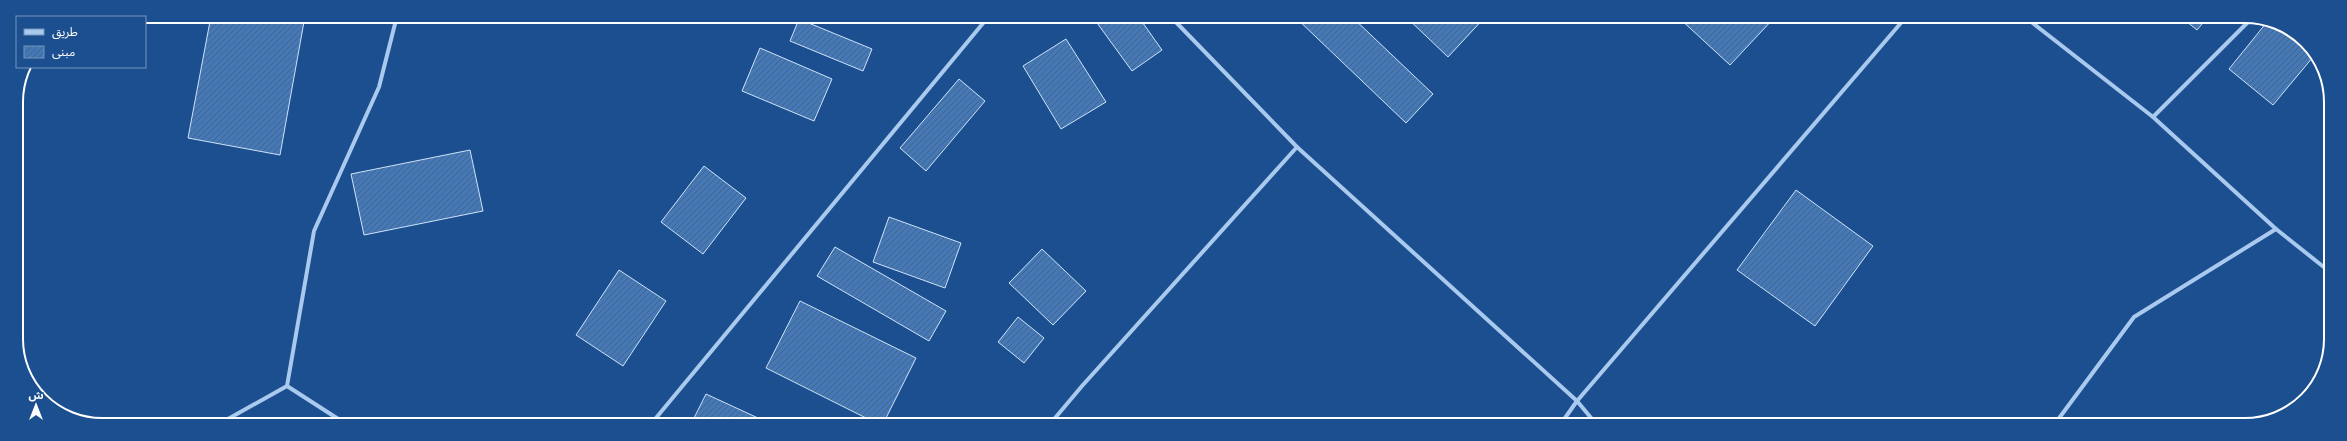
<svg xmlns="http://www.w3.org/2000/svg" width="2347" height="441" viewBox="0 0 2347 441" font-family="'Sofia Sans Condensed','Noto Sans Arabic',sans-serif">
  <defs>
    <pattern id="building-hatch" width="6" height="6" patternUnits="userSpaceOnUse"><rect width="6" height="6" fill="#4478b7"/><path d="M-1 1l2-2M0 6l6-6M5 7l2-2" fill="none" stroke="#486282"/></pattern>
  </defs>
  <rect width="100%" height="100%" fill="#1b4f8f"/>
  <!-- building -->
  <g fill="url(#building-hatch)" stroke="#cfe3fa">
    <polygon points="211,16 305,16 280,155 188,138"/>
    <polygon points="1092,16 1138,16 1162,50 1132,71"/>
    <polygon points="1294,16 1351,16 1433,94 1406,123"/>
    <polygon points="1405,16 1486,16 1448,57"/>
    <polygon points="1678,17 1775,17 1730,65"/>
    <polygon points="2181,17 2208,17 2197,30"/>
    <polygon points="799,19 872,49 863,71 790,41"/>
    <polygon points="2267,22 2302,37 2313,57 2273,105 2229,69"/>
    <polygon points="1066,39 1106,102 1061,129 1023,66"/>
    <polygon points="760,48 832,79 814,121 742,91"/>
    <polygon points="959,79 985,101 926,171 900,148"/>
    <polygon points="470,150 483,211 364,235 351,174"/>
    <polygon points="704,166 746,198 703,254 661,222"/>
    <polygon points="1796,190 1873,246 1815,326 1737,270"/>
    <polygon points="889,217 961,243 945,288 873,262"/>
    <polygon points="835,247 946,311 929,341 817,276"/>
    <polygon points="1042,249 1086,291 1053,325 1009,283"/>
    <polygon points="619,270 666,301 623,366 576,335"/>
    <polygon points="800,301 916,358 883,424 878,424 766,368"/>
    <polygon points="1018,317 1044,338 1024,363 998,342"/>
    <polygon points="706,394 771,424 691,424"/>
  </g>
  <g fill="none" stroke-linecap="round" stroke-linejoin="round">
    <!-- minor -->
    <g stroke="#a9c9ee" stroke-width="4">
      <polyline points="1170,16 1297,147 1577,401 1597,425"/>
      <polyline points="2025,17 2153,117 2276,229 2330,272"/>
      <polyline points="2153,117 2253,17"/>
      <polyline points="287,386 346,424"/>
      <polyline points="219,424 287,386 314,231 379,87 397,16"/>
      <polyline points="651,424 989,16"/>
      <polyline points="1050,424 1082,386 1297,147"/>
      <polyline points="1560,425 1577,401 1906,17"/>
      <polyline points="2054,425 2134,317 2276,229"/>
    </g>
  </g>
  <!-- crop -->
  <path d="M0 0H2347V441H0ZM102 23H2245A79 79 0 0 1 2324 102V339A79 79 0 0 1 2245 418H102A79 79 0 0 1 23 339V102A79 79 0 0 1 102 23Z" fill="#1b4f8f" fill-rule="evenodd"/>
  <path fill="none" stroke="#fff" stroke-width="2" d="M102 23H2245A79 79 0 0 1 2324 102V339A79 79 0 0 1 2245 418H102A79 79 0 0 1 23 339V102A79 79 0 0 1 102 23Z"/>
  <!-- legend -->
  <rect x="16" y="16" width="130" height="52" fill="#1b4f8f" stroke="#7695bc"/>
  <rect x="24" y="29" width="20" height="6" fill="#a9c9ee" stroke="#7695bc"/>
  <text x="52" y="36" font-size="12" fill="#ffffff">طريق</text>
  <rect x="24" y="46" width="20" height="12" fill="url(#building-hatch)" stroke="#7695bc"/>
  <text x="52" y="56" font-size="12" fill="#ffffff">مبنى</text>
  <!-- north arrow -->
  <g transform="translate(36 405)" stroke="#1b4f8f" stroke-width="3" paint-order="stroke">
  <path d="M0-3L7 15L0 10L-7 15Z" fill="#ffffff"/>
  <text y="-6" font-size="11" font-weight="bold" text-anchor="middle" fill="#ffffff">ش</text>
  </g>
</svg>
